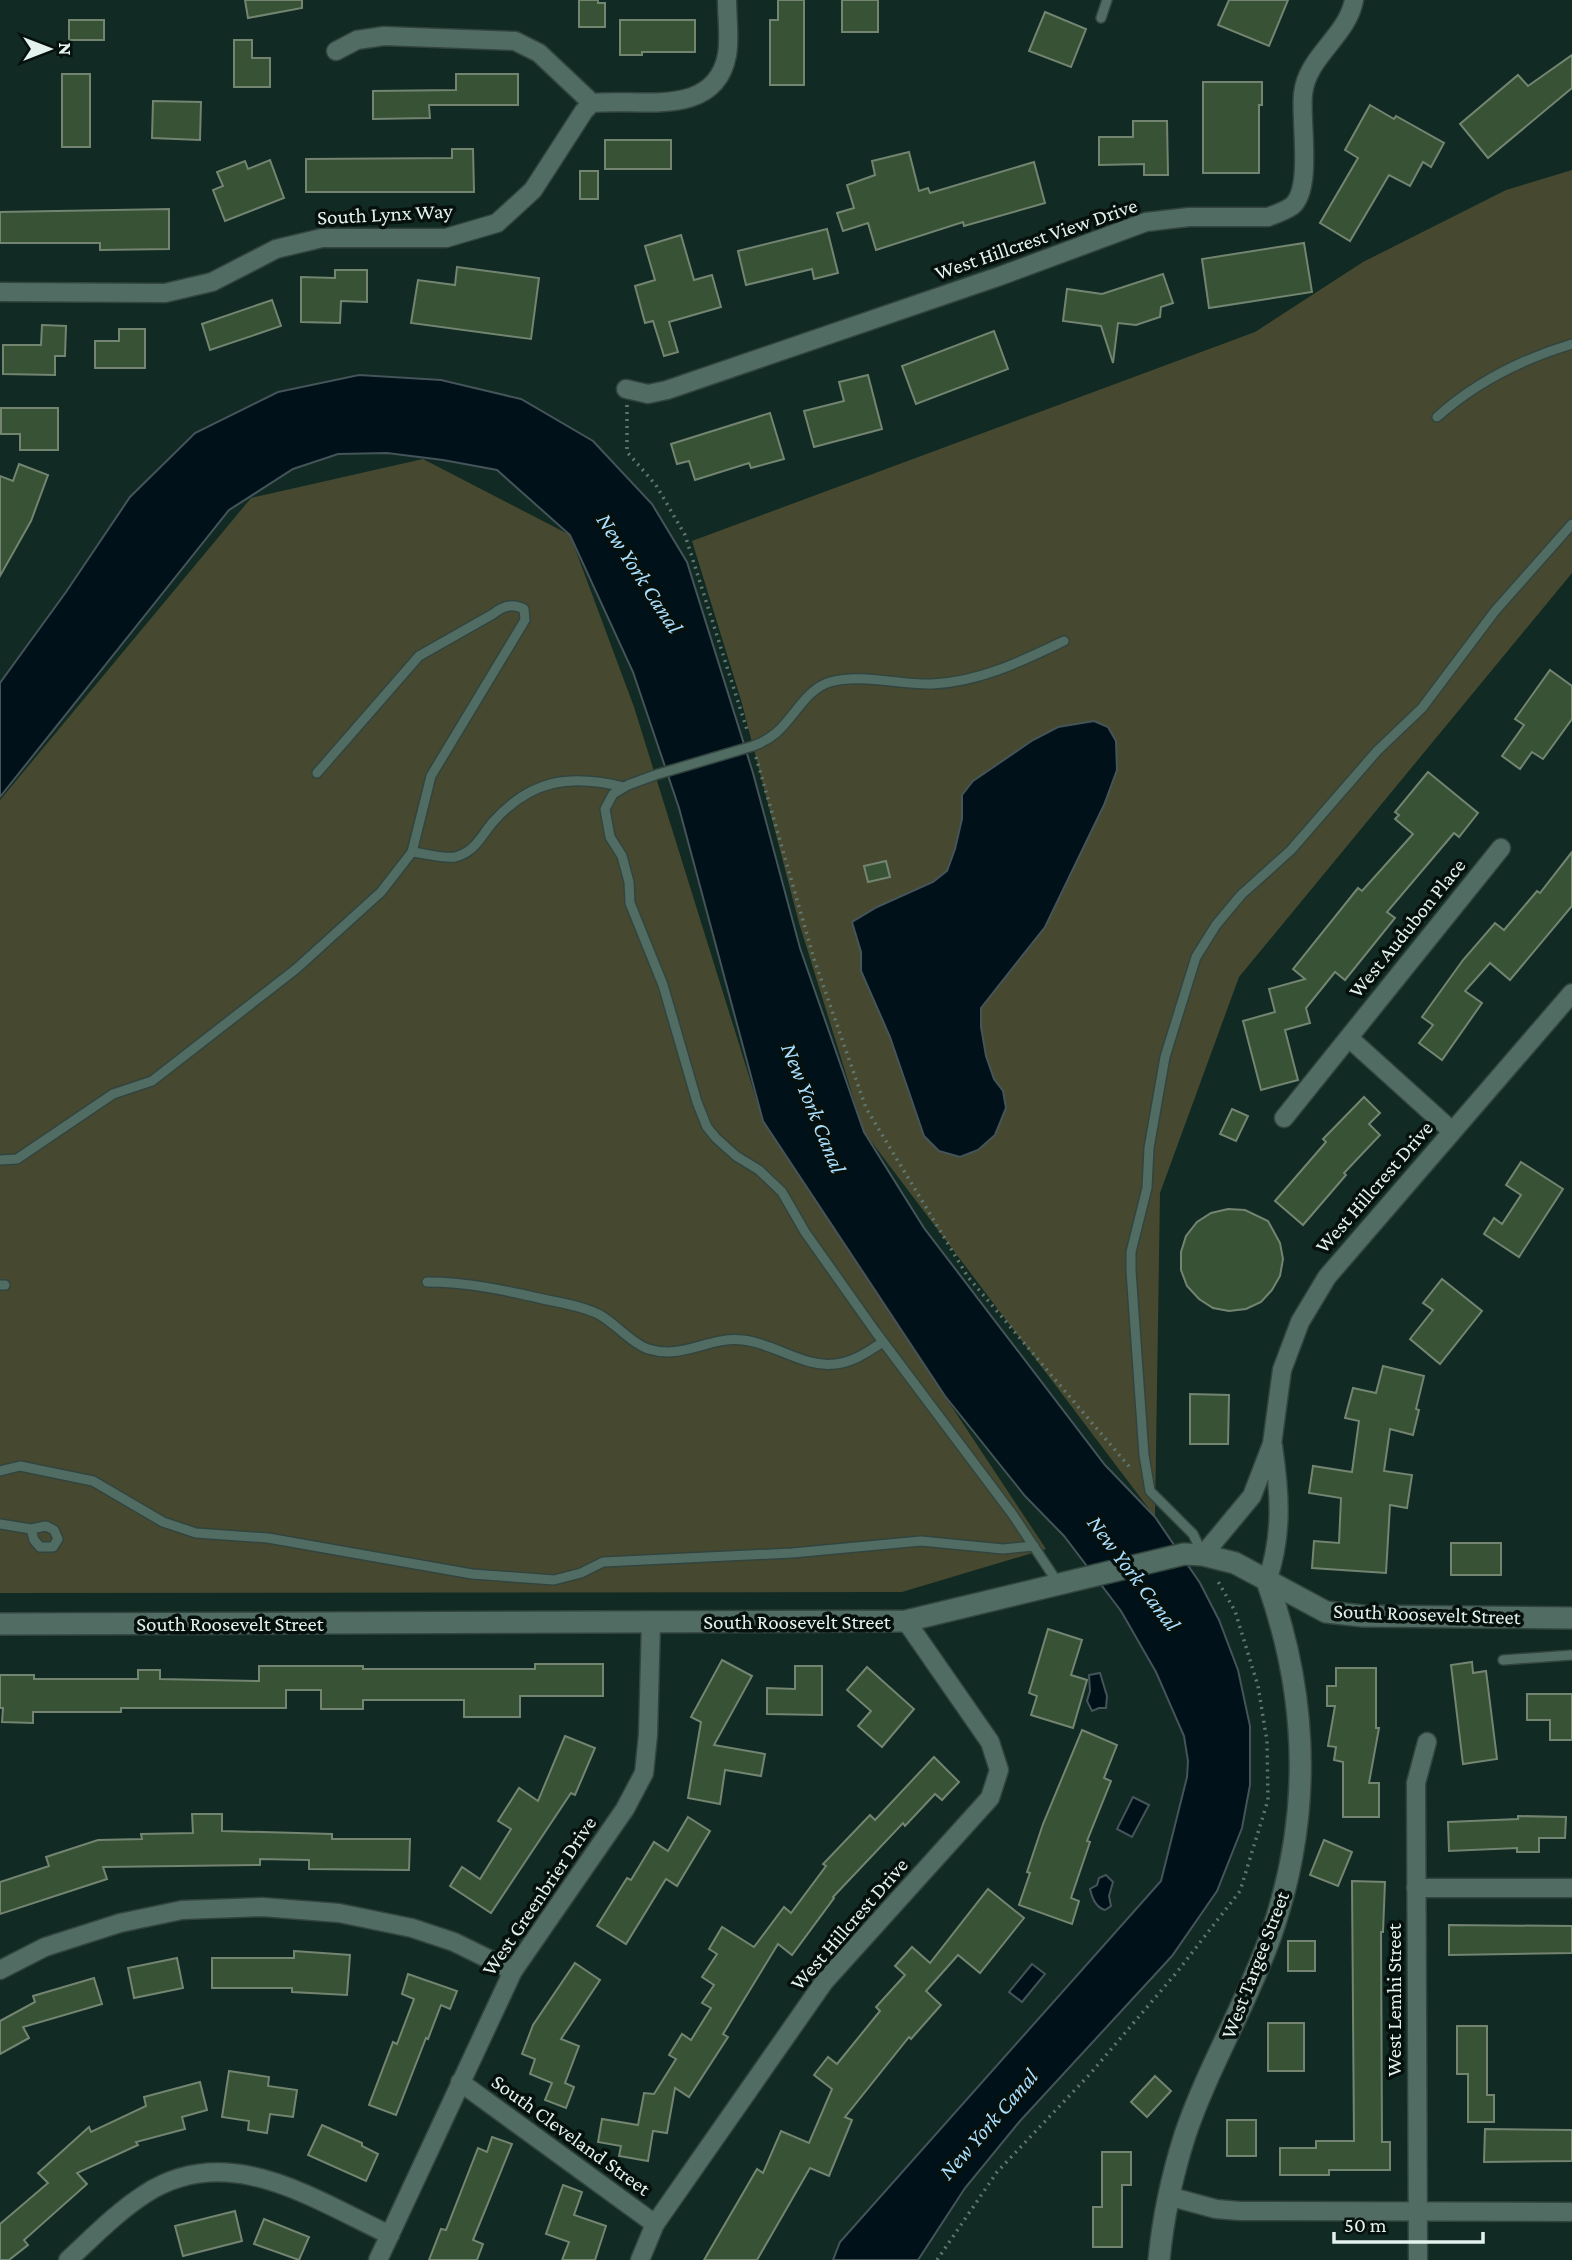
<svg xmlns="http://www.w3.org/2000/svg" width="1572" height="2260" viewBox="0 0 1572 2260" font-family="'Crimson Pro',serif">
  <rect width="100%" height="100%" fill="#112a23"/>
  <!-- green -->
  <g fill="#464930">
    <polygon points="1572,170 1572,573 1239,977 1160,1193 1155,1517 864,1132 799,923 741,700 692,541 1255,332 1363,262 1506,190"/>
    <polygon points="423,459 570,535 634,707 763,1121 1046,1549 902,1592 0,1593 0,800 251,498"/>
  </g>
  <!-- water -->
  <g fill="#01111a" stroke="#455459" stroke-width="2">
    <polygon points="359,375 441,380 521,399 593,441 652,504 687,562 753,773 800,948 864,1132 924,1228 1105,1465 1155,1517 1200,1583 1219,1620 1238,1670 1250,1726 1250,1785 1242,1828 1217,1891 1172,1956 1020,2121 965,2188 918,2260 833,2260 840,2242 1161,1881 1187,1777 1188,1761 1184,1736 1156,1672 1121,1611 1064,1536 1025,1496 945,1396 763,1121 679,808 633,672 570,535 497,470 443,460 387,453 338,454 293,469 229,510 0,797 0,683 66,592 130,497 195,433 278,392"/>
    <polygon points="1094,721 1108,727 1116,741 1117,770 1104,805 1045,927 981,1008 981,1027 986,1056 994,1079 1003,1091 1006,1108 995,1135 978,1150 960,1157 939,1151 924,1136 890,1037 861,971 861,952 852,922 877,907 933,882 947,871 955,849 962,819 962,795 973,781 1033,740 1058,727"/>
    <polygon points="1100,1673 1107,1696 1106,1708 1099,1708 1092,1711 1087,1701 1090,1691 1089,1675"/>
    <polygon points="1133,1797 1149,1805 1132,1837 1117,1829"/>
    <path d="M1106,1875L1113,1882L1109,1896L1111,1906L1105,1910C1095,1907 1092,1897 1090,1889L1097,1885L1099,1878Z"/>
    <polygon points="1032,1964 1045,1974 1022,2002 1009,1992"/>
  </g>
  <!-- building -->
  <g fill="#385236" stroke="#738471" stroke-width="2">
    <polygon points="245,0 302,0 302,8 248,18"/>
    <polygon points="579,0 598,0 598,3 605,3 605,27 579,27"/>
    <polygon points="778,0 804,0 804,85 770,85 770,20 778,20"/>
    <rect x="842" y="0" width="36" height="32"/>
    <polygon points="1229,0 1288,0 1269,46 1218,25"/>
    <polygon points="1045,12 1086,29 1071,67 1029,51"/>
    <rect x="69" y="20" width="35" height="20"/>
    <polygon points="620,20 695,20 695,52 642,52 642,55 620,55"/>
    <polygon points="234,40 252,40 252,58 270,58 270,87 234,87"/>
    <polygon points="1572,55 1572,88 1488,158 1460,124 1518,75 1528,86"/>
    <rect x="62" y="74" width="28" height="73"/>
    <polygon points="456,74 518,74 518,105 429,105 430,118 373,119 373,91 456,90"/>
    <polygon points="1203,82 1262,82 1262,105 1259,105 1259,173 1203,173"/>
    <polygon points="153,101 201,102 200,140 152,138"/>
    <polygon points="1370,105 1394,119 1396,116 1444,143 1431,167 1423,162 1410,186 1389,175 1350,241 1320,223 1358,158 1345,150"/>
    <polygon points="1133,121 1167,121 1168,175 1144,175 1144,164 1099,165 1099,137 1133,137"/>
    <rect x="605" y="140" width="66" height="29"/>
    <polygon points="452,149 473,149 474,192 306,192 306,159 452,158"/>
    <polygon points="909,152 919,191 928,188 930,193 1034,162 1045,203 964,226 963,222 876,250 868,223 843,231 837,213 854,208 847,185 875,175 872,161"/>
    <polygon points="270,160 284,198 225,221 213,190 223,186 217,172 245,161 248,169"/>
    <rect x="580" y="171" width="18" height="28"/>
    <polygon points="169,209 169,249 100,250 100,243 0,243 0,212"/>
    <polygon points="827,229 838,273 814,279 812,269 746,285 738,251"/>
    <polygon points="681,235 694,280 712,275 721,307 669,322 678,352 664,356 653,321 645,323 635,286 655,280 645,246"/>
    <polygon points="1304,243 1312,292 1209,308 1202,259"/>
    <polygon points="457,267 539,278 531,339 411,323 418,280 455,285"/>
    <polygon points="335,270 367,270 367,302 341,301 340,323 301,322 301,277 335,278"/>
    <polygon points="1163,274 1173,303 1161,307 1160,317 1136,325 1118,323 1113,363 1101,326 1063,321 1067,289 1102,294"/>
    <polygon points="272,300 281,326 210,350 202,324"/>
    <polygon points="42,325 66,326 65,356 55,356 55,375 3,374 3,345 41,345"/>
    <polygon points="119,329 145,329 145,368 95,368 95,341 119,341"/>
    <polygon points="994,331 1008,369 916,404 902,366"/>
    <polygon points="868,375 882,429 814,447 804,411 844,401 839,382"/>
    <polygon points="1,408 58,408 58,450 20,450 20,434 1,434"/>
    <polygon points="770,413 784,459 751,468 749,463 695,480 689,461 677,464 671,444"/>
    <polygon points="19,464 48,475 31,521 0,576 0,476 13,481"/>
    <polygon points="1550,670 1572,686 1572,719 1543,759 1532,752 1520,769 1502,756 1524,725 1515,719"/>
    <polygon points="1428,772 1478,813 1459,837 1454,833 1387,912 1395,918 1345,980 1335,972 1306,1008 1310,1023 1285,1030 1298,1080 1261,1090 1243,1021 1275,1012 1269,989 1305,979 1293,969 1358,888 1362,891 1413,834 1395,819 1399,815 1395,812"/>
    <polygon points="1572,852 1572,906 1510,980 1490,963 1465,991 1482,1003 1442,1060 1419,1043 1433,1025 1422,1017 1463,960 1495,923 1504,930 1537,891 1540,893"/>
    <polygon points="886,861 890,877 868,882 864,866"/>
    <polygon points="1364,1097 1380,1113 1369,1124 1380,1135 1344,1173 1346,1175 1303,1225 1275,1201 1326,1142 1323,1139"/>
    <polygon points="1232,1109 1248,1116 1236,1141 1220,1134"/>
    <polygon points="1521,1162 1563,1189 1519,1257 1484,1234 1494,1218 1502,1224 1521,1195 1506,1185"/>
    <polygon points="1228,1209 1245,1210 1268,1221 1280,1243 1283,1259 1280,1276 1272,1290 1261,1302 1246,1309 1229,1311 1213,1308 1199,1299 1187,1286 1181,1270 1181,1252 1186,1236 1197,1222 1211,1213"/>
    <polygon points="1442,1279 1482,1311 1440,1364 1410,1339 1433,1310 1423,1303"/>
    <polygon points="1383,1366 1424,1376 1416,1409 1419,1410 1413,1435 1390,1429 1384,1471 1412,1475 1407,1508 1390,1505 1386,1573 1312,1568 1314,1541 1339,1543 1341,1498 1309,1493 1313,1466 1352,1472 1359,1421 1345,1418 1353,1388 1376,1393"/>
    <polygon points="1190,1394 1229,1395 1228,1444 1190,1444"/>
    <rect x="1451" y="1543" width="50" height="32"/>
    <polygon points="1048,1629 1082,1640 1071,1675 1087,1680 1073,1728 1031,1715 1037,1696 1029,1693"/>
    <polygon points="722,1660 752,1676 714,1745 765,1754 761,1776 725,1770 720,1804 688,1798 701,1722 691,1717"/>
    <polygon points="1472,1662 1473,1673 1486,1671 1497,1759 1463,1764 1451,1665"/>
    <polygon points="535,1664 603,1664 603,1696 520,1696 520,1717 464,1717 464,1700 363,1700 363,1709 321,1709 321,1690 286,1690 286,1708 121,1708 121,1712 33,1712 33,1723 2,1722 3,1708 0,1708 0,1675 34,1675 34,1679 138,1679 138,1670 160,1670 160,1679 259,1681 259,1666 363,1666 363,1669 535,1669"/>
    <polygon points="795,1666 822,1666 822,1715 767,1714 767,1688 795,1689"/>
    <polygon points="867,1667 914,1709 882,1747 858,1726 871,1711 847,1690"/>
    <polygon points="1336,1668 1376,1668 1376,1728 1379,1728 1369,1783 1379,1783 1379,1817 1343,1817 1343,1762 1334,1760 1336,1747 1328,1746 1335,1706 1327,1706 1327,1686 1336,1686"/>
    <polygon points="1527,1694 1572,1694 1572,1740 1550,1740 1550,1720 1527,1720"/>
    <polygon points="1082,1730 1117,1745 1104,1778 1111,1781 1087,1841 1090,1842 1071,1898 1079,1901 1072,1924 1019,1905 1030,1873 1027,1872 1043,1824"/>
    <polygon points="565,1736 595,1748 575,1795 571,1793 491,1913 450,1886 462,1867 480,1879 511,1829 498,1821 519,1788 538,1801"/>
    <polygon points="934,1757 959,1782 942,1800 935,1794 905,1826 903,1823 833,1897 834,1898 792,1955 778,1944 723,2034 728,2037 689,2097 675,2088 667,2133 653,2131 648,2161 619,2156 621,2146 598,2142 602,2119 638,2125 644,2093 654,2094 676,2059 669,2055 682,2034 691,2040 711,2008 702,2003 714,1985 702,1977 717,1954 709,1949 722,1927 754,1947 784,1907 791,1913 826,1866 823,1864 870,1815 875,1820"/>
    <polygon points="192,1814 222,1814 222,1831 332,1834 332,1839 410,1839 409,1870 309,1869 309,1860 260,1859 260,1865 103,1867 107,1879 0,1914 0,1882 49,1866 46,1857 98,1840 142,1839 141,1834 193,1833"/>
    <polygon points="1518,1816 1566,1817 1565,1838 1539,1838 1539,1852 1517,1852 1517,1848 1449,1851 1448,1822 1518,1819"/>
    <polygon points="688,1817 710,1831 677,1886 666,1879 626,1944 597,1926 627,1878 631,1880 654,1842 668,1851"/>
    <polygon points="1324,1840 1352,1852 1338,1886 1310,1875"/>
    <polygon points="1352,1881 1385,1882 1383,1932 1381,1932 1382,2142 1390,2142 1390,2170 1329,2170 1329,2175 1280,2175 1280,2148 1316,2148 1316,2141 1354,2141"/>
    <polygon points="988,1889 1024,1918 980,1973 958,1955 926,1991 941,2005 911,2039 909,2037 845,2117 852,2120 829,2176 810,2168 757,2260 704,2260 757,2169 763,2173 781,2131 809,2143 832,2089 814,2075 828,2057 837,2064 880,2011 876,2007 905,1975 895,1966 912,1947 930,1963"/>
    <polygon points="1449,1925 1572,1926 1572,1953 1449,1955"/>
    <rect x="1288" y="1941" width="27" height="30"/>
    <polygon points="294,1951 350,1955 347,1995 292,1992 292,1988 212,1988 212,1958 294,1958"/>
    <polygon points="177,1958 183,1988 134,1998 128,1968"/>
    <polygon points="575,1963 600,1980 561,2039 579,2046 565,2083 574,2087 566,2108 545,2100 552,2083 530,2074 535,2059 522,2054 533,2025"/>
    <polygon points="408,1974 457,1991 450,2009 441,2005 428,2039 426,2038 396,2115 369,2105 393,2042 397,2044 414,1999 402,1994"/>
    <polygon points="94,1978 102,2004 23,2027 29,2038 0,2054 0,2021 35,2002 33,1996"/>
    <rect x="1268" y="2023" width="36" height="48"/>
    <polygon points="1457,2026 1487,2026 1487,2095 1494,2095 1494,2122 1468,2122 1468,2074 1457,2074"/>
    <polygon points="229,2071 269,2077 268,2086 297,2090 293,2117 270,2114 267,2133 248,2130 249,2121 222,2117"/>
    <polygon points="1155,2076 1171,2091 1147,2117 1131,2102"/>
    <polygon points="200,2082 207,2110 182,2117 185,2129 136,2142 138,2145 77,2173 87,2184 24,2240 28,2245 9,2260 0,2260 0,2224 48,2183 38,2173 89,2127 91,2132 146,2106 144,2097"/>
    <rect x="1227" y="2120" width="29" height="36"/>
    <polygon points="322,2125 362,2143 362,2146 378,2154 366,2181 308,2155"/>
    <polygon points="1485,2129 1572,2130 1572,2161 1484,2162"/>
    <polygon points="492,2137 512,2144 473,2240 483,2244 477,2260 429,2260 441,2229 446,2230 478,2148 487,2152"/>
    <polygon points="1102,2152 1131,2152 1131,2185 1122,2185 1122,2247 1093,2247 1093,2207 1102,2207"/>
    <polygon points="563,2185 582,2192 574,2215 606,2226 595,2260 562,2260 569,2242 546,2234"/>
    <polygon points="235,2211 242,2241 183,2256 175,2226"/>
    <polygon points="264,2219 309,2237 299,2260 254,2244"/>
  </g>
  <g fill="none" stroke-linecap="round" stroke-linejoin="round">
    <defs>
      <g id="lane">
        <polyline points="1101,18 1107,0"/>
        <path d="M1437,417C1476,382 1522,359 1572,344"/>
        <path d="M753,746C761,743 769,739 776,733C794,718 806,689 830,682C860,673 900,685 932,684C980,682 1022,661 1064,641"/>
        <path d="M317,773L419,656L493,614C503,606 512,603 524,609L525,620L431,776L412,852C424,853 443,859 455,857C475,852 481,836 493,822C531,779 570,774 624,787"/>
        <polyline points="655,775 628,785 613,794 605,809 610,837 622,856 629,882 630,903 663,985 697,1102 707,1127 716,1138 736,1156 759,1170 782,1192 805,1232 875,1331 1013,1515 1058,1583"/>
        <polyline points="0,1160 17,1159 113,1094 152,1081 296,969 381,892 412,852"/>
        <path d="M427,1282C467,1282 504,1290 543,1299C561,1303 584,1306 600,1315C616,1324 631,1343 648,1349C684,1360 708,1336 743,1340C774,1343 804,1368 835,1364C854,1362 867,1352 883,1342"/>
        <polyline points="0,1285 5,1285"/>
        <polyline points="0,1471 20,1466 93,1481 163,1522 196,1533 268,1538 472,1574 554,1580 581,1573 603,1562 792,1553 921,1541 1003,1549 1034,1546"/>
        <polyline points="0,1524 31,1529 46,1526 54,1530 58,1539 53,1547 40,1547 34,1540 31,1529"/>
        <polyline points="1202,1553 1193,1534 1150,1491 1144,1455 1131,1271 1131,1252 1147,1188 1149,1148 1165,1057 1196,957 1216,925 1241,895 1291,850 1377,751 1422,708 1495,611 1572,524"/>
        <polyline points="1503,1660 1572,1655"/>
      </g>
      <g id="street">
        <polyline points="336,51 357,40 384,36 515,41 539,53 592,103"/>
        <path d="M0,292L165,293L212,282L276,249L322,238H446L497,223L533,190L584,111L592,103C640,98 715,119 727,55C730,38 727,18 727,0"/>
        <path d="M626,389L648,394L667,390L1000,276L1146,222L1189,217H1268C1276,214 1285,211 1292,206C1313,189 1300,120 1303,94C1307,56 1347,37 1354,0"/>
        <polyline points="1349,1038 1452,1131"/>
        <polyline points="1284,1118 1501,848"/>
        <polyline points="1203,1555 1252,1496 1272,1444 1282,1370 1300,1322 1327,1277 1572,993"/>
        <path d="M1267,1581C1283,1535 1280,1493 1273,1446"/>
        <polyline points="1416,1888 1572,1888"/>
        <polyline points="0,1970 45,1947 120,1923 182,1910 262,1907 339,1913 412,1928 454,1942 513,1971"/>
        <polyline points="460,2082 655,2224"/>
        <polyline points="1168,2196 1216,2209 1240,2211 1572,2212"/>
        <path d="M68,2260C93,2237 117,2212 145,2194C228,2140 313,2199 390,2235"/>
        <polyline points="378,2260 513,1971 625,1809 644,1773 648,1735 651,1623"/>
        <polyline points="640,2260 655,2224 824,1982 990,1798 999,1770 990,1742 906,1621"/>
        <polyline points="1418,2260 1416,1783 1427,1742"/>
      </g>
      <g id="secondary">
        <polyline points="0,1624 906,1621 1184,1554 1203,1555 1235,1563 1326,1612 1363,1616 1572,1618"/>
        <path d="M1159,2260C1163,2217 1172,2176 1185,2135C1208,2067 1247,2003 1271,1935C1312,1817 1309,1698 1267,1581"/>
      </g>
    </defs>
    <!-- lane casing -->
    <use href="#lane" stroke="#32443e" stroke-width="12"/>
    <!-- street casing -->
    <use href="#street" stroke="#32443e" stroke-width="21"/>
    <!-- secondary casing -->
    <use href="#secondary" stroke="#32443e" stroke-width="24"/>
    <!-- path -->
    <g stroke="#617670" stroke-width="3.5" stroke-dasharray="2 5" stroke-linecap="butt">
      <polyline points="627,405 627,452 656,485 685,535 748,733"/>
      <polyline points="756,757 814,959 866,1108 968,1277 1132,1470"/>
      <polyline points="937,2260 997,2172 1090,2074 1177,1972 1240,1891 1268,1800 1267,1741 1258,1686 1235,1611 1216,1578"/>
    </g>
    <!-- lane -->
    <use href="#lane" stroke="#516c63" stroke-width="9"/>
    <!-- street -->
    <use href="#street" stroke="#516c63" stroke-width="18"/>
    <!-- secondary -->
    <use href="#secondary" stroke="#516c63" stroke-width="21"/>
    <defs>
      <polyline id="lane-bridge" points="655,775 753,746"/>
    </defs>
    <!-- lane-bridge casing -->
    <use href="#lane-bridge" stroke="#32443e" stroke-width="12" stroke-linecap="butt"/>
    <!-- lane-bridge -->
    <use href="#lane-bridge" stroke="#516c63" stroke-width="9"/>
  </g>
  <g text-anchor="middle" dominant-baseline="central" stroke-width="7" stroke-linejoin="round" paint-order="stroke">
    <!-- street labels -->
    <g font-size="21" fill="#e3f2ed" stroke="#06100d">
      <text transform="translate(385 214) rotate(-3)">South Lynx Way</text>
      <text transform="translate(1036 239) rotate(-19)">West Hillcrest View Drive</text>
      <text transform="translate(1407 928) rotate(-51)">West Audubon Place</text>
      <text transform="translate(1374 1187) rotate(-49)">West Hillcrest Drive</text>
      <text transform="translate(1427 1614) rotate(2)">South Roosevelt Street</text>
      <text x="797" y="1622">South Roosevelt Street</text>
      <text x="230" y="1624">South Roosevelt Street</text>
      <text transform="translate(539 1896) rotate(-56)">West Greenbrier Drive</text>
      <text transform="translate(849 1924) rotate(-49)">West Hillcrest Drive</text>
      <text transform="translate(1255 1965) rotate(-69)">West Targee Street</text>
      <text transform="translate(1394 2000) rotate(-90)">West Lemhi Street</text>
      <text transform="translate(571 2135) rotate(36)">South Cleveland Street</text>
    </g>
    <!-- water labels -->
    <g font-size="23" font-style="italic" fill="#abdffd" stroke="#06100d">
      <text transform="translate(640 573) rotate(57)">New York Canal</text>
      <text transform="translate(814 1108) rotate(68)">New York Canal</text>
      <text transform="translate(1134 1573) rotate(53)">New York Canal</text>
      <text transform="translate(988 2124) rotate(-49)">New York Canal</text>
    </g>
  </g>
  <!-- north arrow -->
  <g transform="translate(49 49) rotate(90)" stroke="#06100d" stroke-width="5" paint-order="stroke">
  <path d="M0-5L12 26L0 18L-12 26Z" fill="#e3f2ed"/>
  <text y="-10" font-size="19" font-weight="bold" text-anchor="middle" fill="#e3f2ed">N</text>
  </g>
  <!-- scale -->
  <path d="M1334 2232v10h149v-10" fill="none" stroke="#e3f2ed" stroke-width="3.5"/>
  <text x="1344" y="2232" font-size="21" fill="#e3f2ed" stroke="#06100d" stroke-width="5" paint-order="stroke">50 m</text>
</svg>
